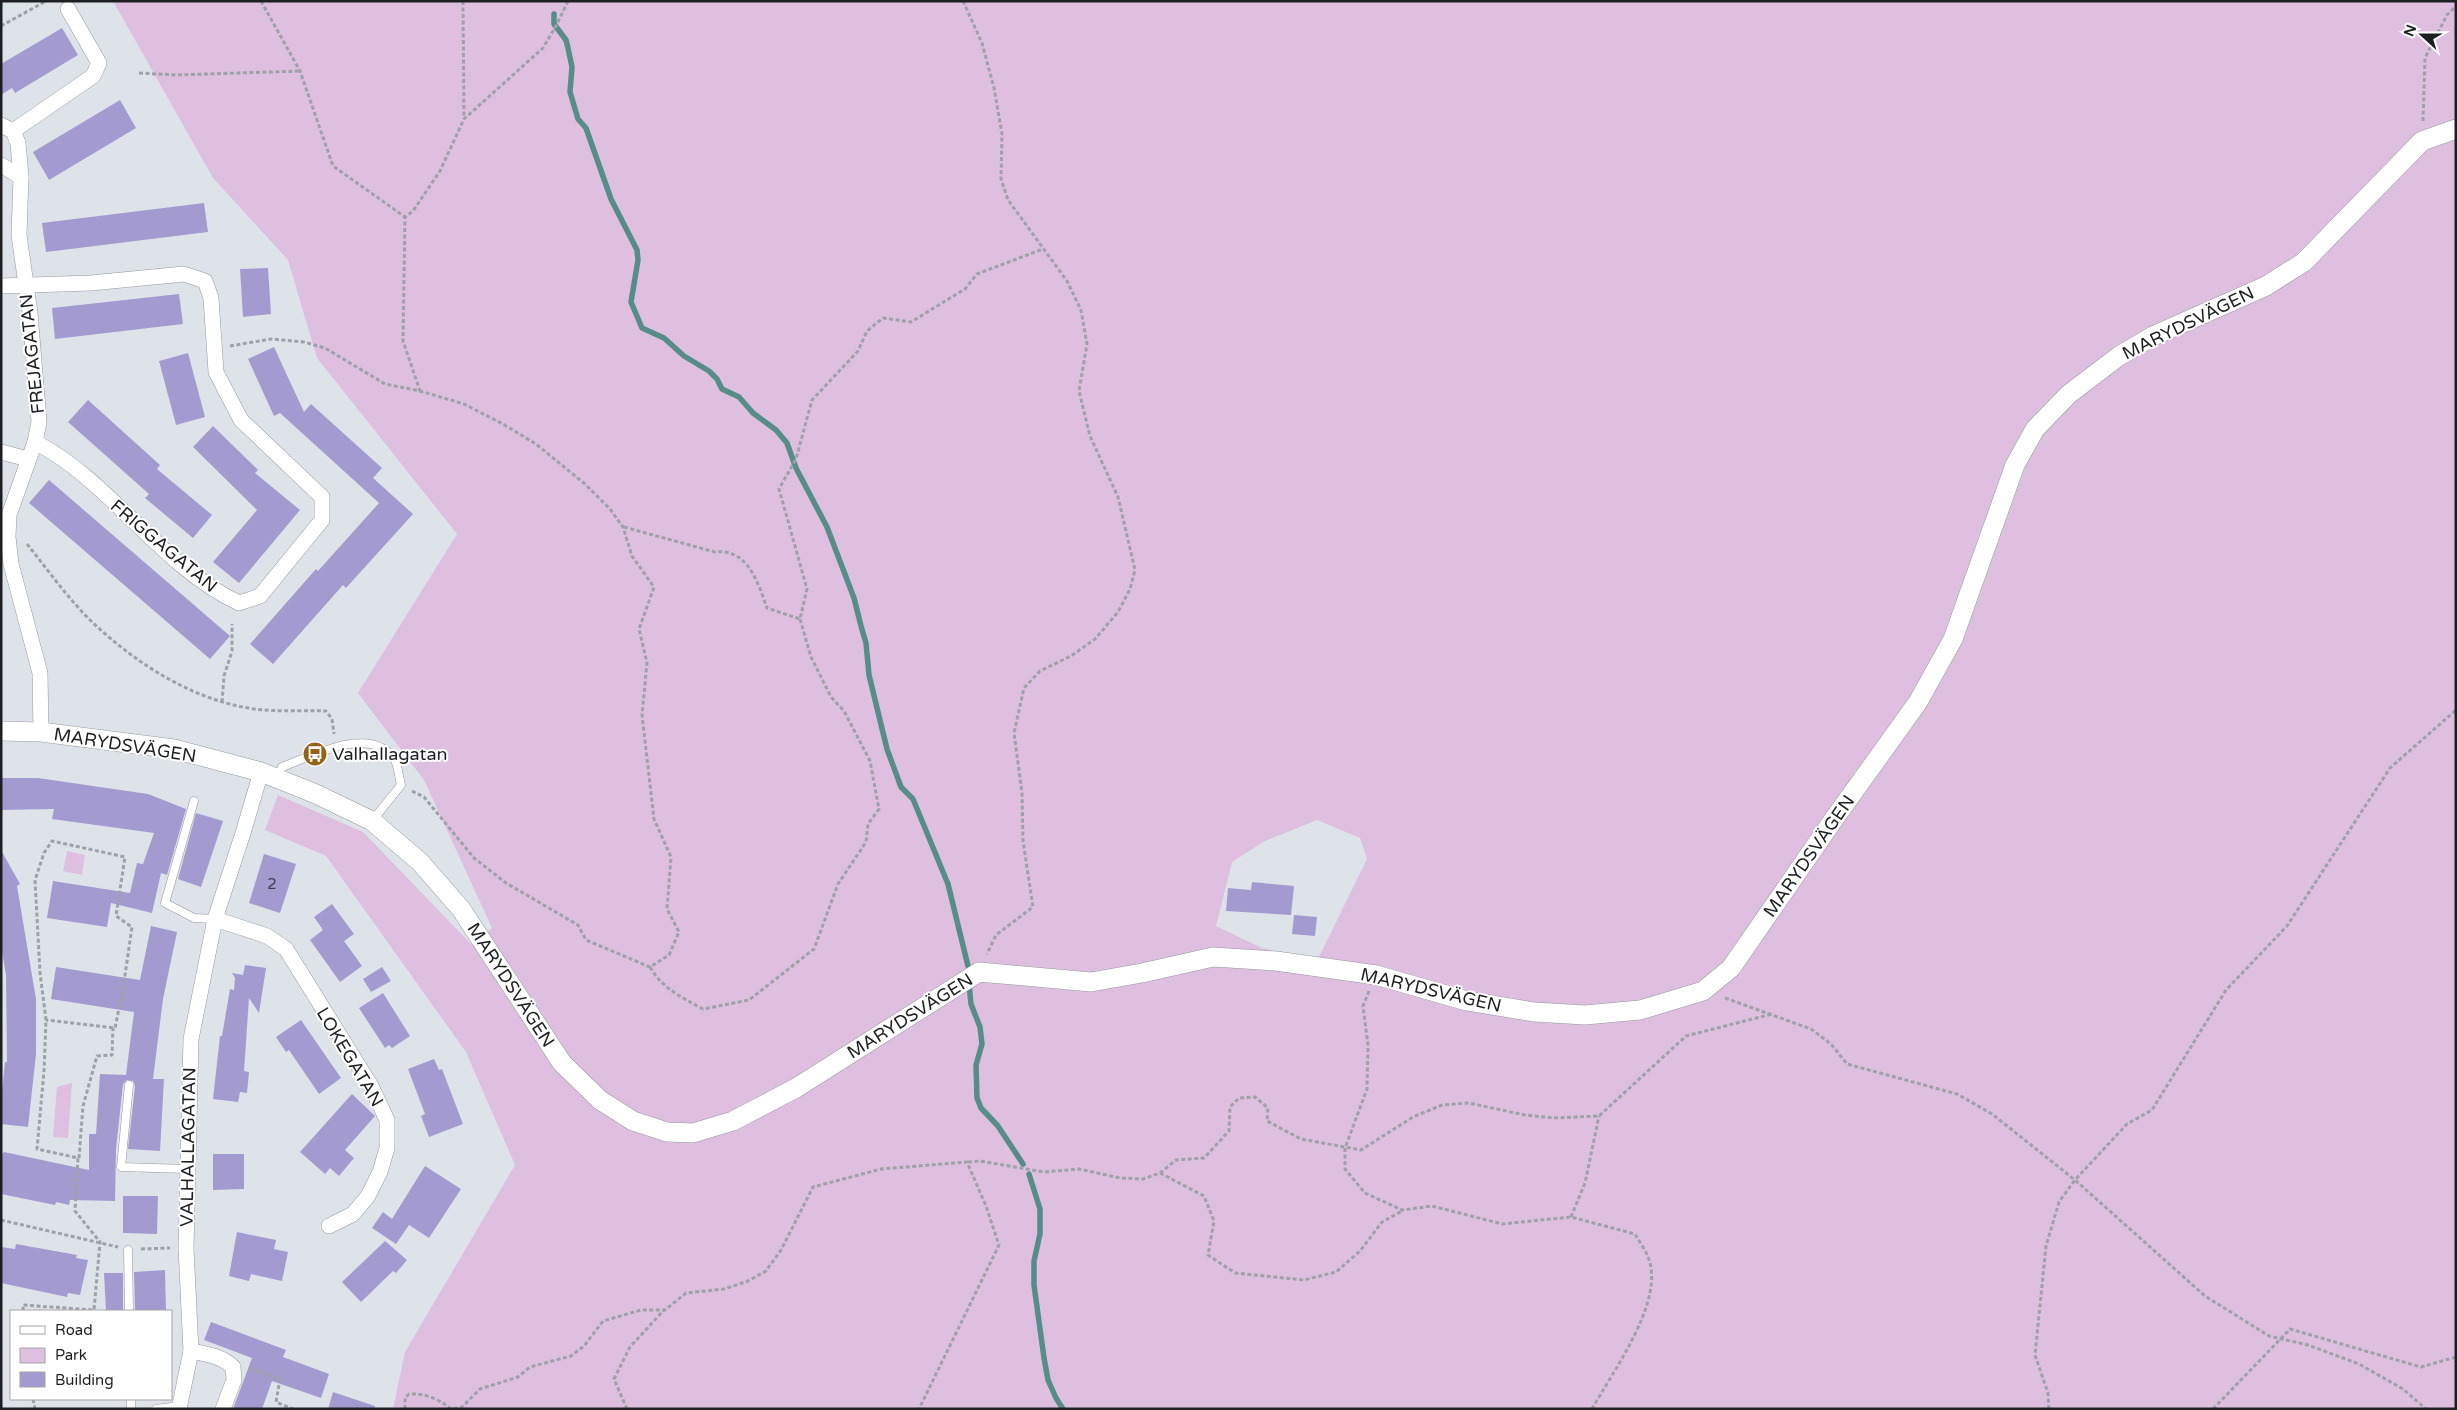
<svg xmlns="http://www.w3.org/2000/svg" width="2457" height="1410" viewBox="0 0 2457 1410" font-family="'Varela Round',sans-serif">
  <rect width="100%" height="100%" fill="#dee3ea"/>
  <!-- green -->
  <g fill="#dfbfdf" fill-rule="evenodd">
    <path d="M113,1H2456V1409H393L405,1352L515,1165L466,1052L326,856L265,830L278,795L363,832L471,944L492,928L424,780L358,693L457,534L317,358L288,260L213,178ZM1317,820L1360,838L1367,859L1317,961L1262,948L1216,926L1232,862L1265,841Z"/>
    <polygon points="67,851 85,855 82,875 63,871"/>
    <polygon points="72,1083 68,1138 53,1137 57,1087"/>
  </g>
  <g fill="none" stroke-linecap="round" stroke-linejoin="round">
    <!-- stream -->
    <g stroke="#578d88" stroke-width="5.5">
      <polyline points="554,14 554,24 566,40 568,48 572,67 570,92 578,119 586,128 611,199 637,250 638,260 631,302 642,328 664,338 684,356 709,371 717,379 722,389 739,397 753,413 776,430 787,443 796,468 827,527 854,598 861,626 866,643 869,675 887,749 901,787 913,799 948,884 968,966"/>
      <polyline points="969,984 971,1004 980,1027 982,1044 976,1065 977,1098 981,1108 998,1126 1023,1164"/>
      <polyline points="1029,1174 1040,1209 1040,1234 1034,1261 1034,1285 1044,1358 1048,1380 1056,1398 1063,1409"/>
    </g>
  </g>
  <!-- building -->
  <g fill="#a39bd0">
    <polygon points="62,28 78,55 15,93 12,88 1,95 1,64"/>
    <polygon points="120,100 136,128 49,180 33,152"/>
    <polygon points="204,203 208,232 46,252 42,223"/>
    <polygon points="268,268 271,314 243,317 240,269"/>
    <polygon points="179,294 183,324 55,339 52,308"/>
    <polygon points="274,347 304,412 311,404 382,468 373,478 413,514 346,588 343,585 273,664 250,644 316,569 318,571 379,503 280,413 274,416 248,359"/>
    <polygon points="188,353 205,417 176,425 159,361"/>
    <polygon points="88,400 160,465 157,469 212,515 193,538 145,498 149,494 68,422"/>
    <polygon points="213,426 258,470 255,473 300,510 239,583 213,562 257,510 193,447"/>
    <polygon points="49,480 230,636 210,659 29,503"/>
    <polygon points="1,778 38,778 148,794 186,809 167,875 161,873 152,913 111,903 107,927 47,918 53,881 130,893 137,863 143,864 154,833 52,819 54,809 1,810"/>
    <polygon points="196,813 223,821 201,887 178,879"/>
    <polygon points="1,850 20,884 17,886 36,999 36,1054 28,1127 1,1124 1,1101 5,1062 7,1062 6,975 1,946"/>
    <polygon points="264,854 296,864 280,913 249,903"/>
    <polygon points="1252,882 1294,886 1291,915 1226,911 1228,888 1251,890"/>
    <polygon points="332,904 354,934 344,941 362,966 340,982 310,940 323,930 314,917"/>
    <polygon points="1294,915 1317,917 1315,936 1292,934"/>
    <polygon points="151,926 177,932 163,999 153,1079 164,1079 160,1151 128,1149 135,1086 133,1081 127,1080 123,1084 116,1149 115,1201 70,1200 69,1205 56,1202 55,1205 1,1194 1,1156 4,1152 89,1170 89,1134 96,1134 100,1074 126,1075 134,1012 51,999 56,967 140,980"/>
    <polygon points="245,965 266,968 259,1013 249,998 244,1071 249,1072 247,1093 240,1092 238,1102 213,1099 220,1036 222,1036 230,989 234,990 235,978 232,973 243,975"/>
    <polygon points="382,967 391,981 371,992 363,979"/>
    <polygon points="383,993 410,1036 392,1048 389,1045 385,1048 359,1008"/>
    <polygon points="301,1020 341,1078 319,1094 289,1050 286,1052 276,1037"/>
    <polygon points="434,1059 439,1070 442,1069 463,1124 429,1137 421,1116 425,1114 408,1069"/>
    <polygon points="352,1094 375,1116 345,1150 354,1158 339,1176 330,1168 325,1174 300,1152"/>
    <polygon points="213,1154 244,1154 244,1189 213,1190"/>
    <polygon points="425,1166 461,1189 429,1238 409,1225 396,1244 372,1228 383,1212 392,1219"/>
    <polygon points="123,1196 158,1196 157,1234 123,1233"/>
    <polygon points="237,1232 276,1240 274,1249 288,1252 282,1281 251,1274 249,1281 229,1276"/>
    <polygon points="385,1241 407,1260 396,1273 393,1271 361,1302 342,1282"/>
    <polygon points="16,1244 77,1255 76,1258 88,1260 80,1295 68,1293 67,1297 1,1283 1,1247 15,1249"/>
    <polygon points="165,1270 166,1311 135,1311 134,1272"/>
    <polygon points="104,1273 123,1273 123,1311 106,1311"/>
    <polygon points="211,1322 286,1350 283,1357 329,1374 321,1398 272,1381 262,1409 233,1409 252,1358 204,1340"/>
    <polygon points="333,1392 375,1406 374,1409 328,1409"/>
  </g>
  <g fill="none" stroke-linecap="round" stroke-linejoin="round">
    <defs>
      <g id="service">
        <path d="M276,779L282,767C312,756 369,725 394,758C398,765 399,777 401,785L372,821"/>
        <polyline points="194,801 165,903 194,918 215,919"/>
        <polyline points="129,1085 121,1167 187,1169"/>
        <polyline points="128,1250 129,1311"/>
        <polyline points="131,1399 131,1409"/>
        <polyline points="156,1409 179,1406"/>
      </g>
      <g id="minor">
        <polyline points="1,125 13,131 18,143 21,177 19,235 30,313 39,422 35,442 9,515 8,537 11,564 40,673 41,732"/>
        <polyline points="13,131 93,76 99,63 68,9"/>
        <polyline points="1,165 21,177"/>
        <path d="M1,286L91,283L184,274L205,281L211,298L216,372L241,420L322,497V520L260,596L239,603C160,566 112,482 35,442"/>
        <polyline points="1,452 28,459"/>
        <polyline points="215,919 267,936 286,949 371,1086 387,1120 387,1148 380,1172 368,1196 353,1214 329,1226"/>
        <path d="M191,1351C207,1354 221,1356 233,1367L234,1380L223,1409"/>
        <polyline points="179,1409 191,1351 186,1248 191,1039 215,919 243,833 261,772"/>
      </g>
      <polyline id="tertiary" points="1,731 41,732 174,749 261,772 316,794 372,821 420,862 461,909 562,1063 600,1100 633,1121 667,1132 693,1133 733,1121 796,1088 979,972 1091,982 1142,973 1213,957 1276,961 1376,975 1467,1001 1534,1012 1585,1015 1640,1010 1703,991 1731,968 1834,819 1918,702 1953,639 2015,465 2035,429 2069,394 2119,356 2153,336 2266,286 2304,262 2422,141 2456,129"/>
    </defs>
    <!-- service casing -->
    <use href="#service" stroke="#9499a0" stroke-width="9"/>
    <!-- minor casing -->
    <use href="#minor" stroke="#9499a0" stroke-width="16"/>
    <!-- tertiary casing -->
    <use href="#tertiary" stroke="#9499a0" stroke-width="20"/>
    <!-- path -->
    <g stroke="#9ea2a8" stroke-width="3" stroke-dasharray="4 2.5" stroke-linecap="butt">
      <polyline points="261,1 300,71 333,166 405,217"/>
      <polyline points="463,1 464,119"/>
      <polyline points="963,1 982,43 994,88 1002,134 1001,179 1008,200 1067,281 1081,310 1087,344 1079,391 1090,436 1118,497 1135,570 1130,589 1118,612 1095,639 1071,656 1040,671 1024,688 1014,733 1022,793 1023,841 1033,907 996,935 987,954"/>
      <polyline points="1,26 46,1"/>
      <polyline points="139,73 177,75 300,71"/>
      <polyline points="2423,121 2425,58 2447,15 2456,6"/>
      <polyline points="230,346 271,339 304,342 325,348 385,384 420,391 403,341 405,217 413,211 440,171 464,119 543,48 556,26 568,1"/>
      <path d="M624,527L715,552C748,548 758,583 767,608L800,619L807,589L779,489L796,459L812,400L858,351L867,331L883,318L911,322L965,289L977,274L1043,249"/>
      <path d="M27,544C47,569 67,597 90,620C135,663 192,700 254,709C277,712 303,710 326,711L332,719L334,734"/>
      <polyline points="222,702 224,676 232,651 232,624"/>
      <polyline points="412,791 424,797 474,858 506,883 578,925 586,940 650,967 669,955 679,932 667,909 671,857 654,819 642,715 647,663 639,629 654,587 632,556 623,527 610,509 585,484 536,444 503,424 464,404 420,391"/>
      <path d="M650,967C663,989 681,997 703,1009L749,1000L814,949L838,884L866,842L868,824L879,809L870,761L844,711L831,697L811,657L800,619"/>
      <path d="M1369,991L1363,1006L1368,1045L1367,1089L1345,1148V1169L1365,1193L1402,1210L1432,1206L1502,1224L1571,1217L1635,1234C1639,1241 1645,1249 1648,1257C1666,1300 1613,1371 1592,1409"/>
      <polyline points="1725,998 1811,1029 1831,1044 1847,1064 1957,1094 1992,1114 2075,1180 2205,1296 2269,1336 2308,1345 2359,1364 2403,1389 2426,1409"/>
      <polyline points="79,1158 83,1106 97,1056 112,1055 113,1028"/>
      <polyline points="968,1162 980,1161 1044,1172 1079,1169 1120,1178 1143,1179 1160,1173 1176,1160 1204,1158 1229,1131 1230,1107 1239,1098 1255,1097 1268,1108 1267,1121 1301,1139 1361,1150 1413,1117 1442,1105 1469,1103 1525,1115 1554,1118 1599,1116 1686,1036 1772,1014"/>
      <polyline points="1160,1173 1204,1196 1214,1221 1208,1255 1235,1273 1304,1280 1336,1272 1360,1251 1382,1222 1402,1211"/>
      <polyline points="1571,1217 1585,1183 1599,1116"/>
      <polyline points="1,1220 118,1247"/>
      <polyline points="141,1249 170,1248"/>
      <polyline points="23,1311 23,1305 94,1310 100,1242 75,1211 78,1158 37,1149 44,1071 46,1020 40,973 35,880 44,853 52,841 125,857 116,916 132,927 123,989 115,1028 46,1020"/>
      <polyline points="249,1368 280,1379 276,1402 293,1409"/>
      <polyline points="33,1399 35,1409"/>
      <path d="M405,1409V1398L409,1394C425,1393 439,1399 451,1409L462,1407L480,1389L518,1377L530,1367L571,1356L584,1346L603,1321L641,1310H665L686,1293L724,1289L748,1281L766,1271L781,1250L813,1187L881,1169L967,1162L986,1206L999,1245L919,1409"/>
      <polyline points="627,1409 614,1379 630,1347 664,1310"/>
      <polyline points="2049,1409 2048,1393 2035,1355 2046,1246 2059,1202 2075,1180 2127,1124 2152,1110 2226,990 2287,926 2390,768 2456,710"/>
      <polyline points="2213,1409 2290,1329 2421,1367 2456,1357"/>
    </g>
    <!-- service -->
    <use href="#service" stroke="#fff" stroke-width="8"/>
    <!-- minor -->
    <use href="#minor" stroke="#fff" stroke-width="15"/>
    <!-- tertiary -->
    <use href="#tertiary" stroke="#fff" stroke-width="19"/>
  </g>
  <!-- icons -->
  <defs>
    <symbol id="bus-disc" viewBox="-11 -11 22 22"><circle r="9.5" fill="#966118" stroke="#fff"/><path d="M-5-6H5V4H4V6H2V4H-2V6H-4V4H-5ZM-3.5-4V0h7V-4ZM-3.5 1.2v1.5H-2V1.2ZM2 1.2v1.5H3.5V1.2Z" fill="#fff"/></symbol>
  </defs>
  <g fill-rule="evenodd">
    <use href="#bus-disc" x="301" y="740" width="28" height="28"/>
  </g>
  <g text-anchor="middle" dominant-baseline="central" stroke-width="4" stroke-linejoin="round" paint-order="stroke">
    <!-- number labels -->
    <g font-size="15" fill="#3e3e4e">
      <text x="272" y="884">2</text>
    </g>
    <!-- street labels -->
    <g font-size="18" fill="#1d1f22" stroke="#fff">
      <text transform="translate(2188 323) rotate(-26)">MARYDSVÄGEN</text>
      <text transform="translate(32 354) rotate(-96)">FREJAGATAN</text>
      <text transform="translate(164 546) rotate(40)">FRIGGAGATAN</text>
      <text transform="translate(125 745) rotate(9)">MARYDSVÄGEN</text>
      <text transform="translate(1809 856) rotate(-55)">MARYDSVÄGEN</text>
      <text transform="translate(511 985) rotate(57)">MARYDSVÄGEN</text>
      <text transform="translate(1431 990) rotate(13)">MARYDSVÄGEN</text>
      <text transform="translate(910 1016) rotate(-32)">MARYDSVÄGEN</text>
      <text transform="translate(350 1057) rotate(59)">LOKEGATAN</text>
      <text transform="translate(188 1147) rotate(-89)">VALHALLAGATAN</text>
    </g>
    <!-- poi labels -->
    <g font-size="18" fill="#1d1f22" stroke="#fff" text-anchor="start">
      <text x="332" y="754">Valhallagatan</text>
    </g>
  </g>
  <!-- border -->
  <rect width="2457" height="1410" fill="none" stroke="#1d1f22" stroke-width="5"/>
  <!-- legend -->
  <rect x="10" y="1310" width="162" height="90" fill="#ffffff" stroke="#a5a5a7"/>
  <rect x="20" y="1326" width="25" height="8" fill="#ffffff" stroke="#a5a5a7"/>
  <text x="55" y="1335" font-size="15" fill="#1d1f22">Road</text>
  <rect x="20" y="1348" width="25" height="15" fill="#dfbfdf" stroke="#a5a5a7"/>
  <text x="55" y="1360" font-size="15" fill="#1d1f22">Park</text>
  <rect x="20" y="1372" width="25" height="15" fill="#a39bd0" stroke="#a5a5a7"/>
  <text x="55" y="1385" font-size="15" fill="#1d1f22">Building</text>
  <!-- north arrow -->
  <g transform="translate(2422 35) rotate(291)" stroke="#ffffff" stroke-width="4" paint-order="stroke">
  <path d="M0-4L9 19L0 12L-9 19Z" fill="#1d1f22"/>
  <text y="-8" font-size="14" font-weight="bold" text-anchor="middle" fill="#1d1f22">N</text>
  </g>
</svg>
